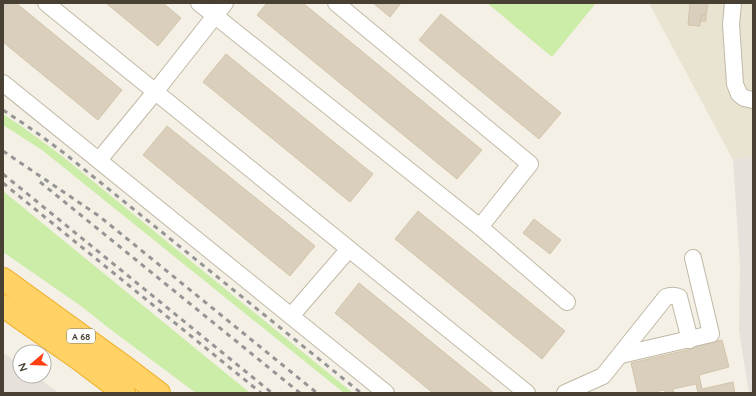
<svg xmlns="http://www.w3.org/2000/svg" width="756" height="396" viewBox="0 0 756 396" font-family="Quicksand,sans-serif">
  <rect width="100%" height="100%" fill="#f4f0e5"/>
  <!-- residential -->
  <polygon fill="#e9e3d2" points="649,3 753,3 753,156 733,160"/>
  <!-- industrial -->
  <g fill="#e6e1da">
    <polygon points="753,156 753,393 749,393 739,331 740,266 733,160"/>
    <polygon points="3,353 20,365 20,376 35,376 59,393 3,393"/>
  </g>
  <!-- green -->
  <g fill="#cbeda8">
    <polygon points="487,3 596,3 552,57"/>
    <polygon points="3,114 24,128 62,156 353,393 344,393 42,150 3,125"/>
    <polygon points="3,191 250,393 196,393 110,329 81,306 3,252"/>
  </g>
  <!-- building -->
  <g fill="#dacfbc" stroke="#d3c5ab">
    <polygon points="3,3 16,3 122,90 98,120 3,42"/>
    <polygon points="106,3 163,3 181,18 158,46"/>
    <polygon points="267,3 303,3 482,150 457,179 257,15"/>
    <polygon points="373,3 401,3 390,17"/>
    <polygon points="690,3 708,3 706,16 701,14 700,26 688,25"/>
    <polygon points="441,14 561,113 539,139 419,40"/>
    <polygon points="701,14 706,16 706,21 701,21"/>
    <polygon points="226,54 373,174 350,202 203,82"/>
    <polygon points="167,126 315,246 290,276 143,155"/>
    <polygon points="418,211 565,331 542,359 395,239"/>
    <polygon points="534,219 561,240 550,254 523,233"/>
    <polygon points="359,283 494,393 433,393 335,313"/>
    <polygon points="722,340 729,367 699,375 702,389 733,382 735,393 698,393 696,384 673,389 674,393 665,393 664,390 658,391 658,393 638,393 631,363 687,350 687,348"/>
  </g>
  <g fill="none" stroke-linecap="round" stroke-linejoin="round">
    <defs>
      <g id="minor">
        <polyline points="46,3 349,249 291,316"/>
        <polyline points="199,3 480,227 567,302"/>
        <polyline points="336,3 530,164 480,227"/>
        <polyline points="733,3 731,24 735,84 739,94 744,98 753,100"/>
        <polyline points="3,83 386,393"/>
        <polyline points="99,160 155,92 225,3"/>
        <polyline points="349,249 527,393"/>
        <polyline points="621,355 711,334 693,258"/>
        <path d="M565,393L603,376L666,297C671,295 674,295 679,297L690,340"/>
      </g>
      <g id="highway">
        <polyline points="3,279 126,368 159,393"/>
        <polyline points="3,306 79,359 124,393"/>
      </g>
    </defs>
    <!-- minor casing -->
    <use href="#minor" stroke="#c1b9a6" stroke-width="18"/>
    <!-- highway casing -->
    <use href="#highway" stroke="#eead24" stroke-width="24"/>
    <!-- minor -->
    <use href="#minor" stroke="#fff" stroke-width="16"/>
    <!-- highway -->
    <use href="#highway" stroke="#ffd265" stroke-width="22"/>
    <!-- rail -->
    <g stroke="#959595" stroke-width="3" stroke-dasharray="5 5" stroke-linecap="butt">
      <polyline points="3,110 33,130 64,153 361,393"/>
      <polyline points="3,151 99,216 317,393"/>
      <polyline points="3,174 272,393"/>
      <polyline points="40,182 300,393"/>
      <polyline points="3,183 261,393"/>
    </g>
  </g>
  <g text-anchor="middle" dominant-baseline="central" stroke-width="4" stroke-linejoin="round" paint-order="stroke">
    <!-- shield labels -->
    <rect fill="#fff" stroke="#7e7970" stroke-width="1" x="67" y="329" width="28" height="14" rx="3"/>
    <g font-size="9" font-weight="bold" fill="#474033">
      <text x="81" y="336">A 68</text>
    </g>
  </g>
  <!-- border -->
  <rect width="756" height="396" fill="none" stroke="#474033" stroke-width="8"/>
  <!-- north arrow -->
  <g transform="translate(32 364) rotate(251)"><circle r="19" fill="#ffffff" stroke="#b5b3ad"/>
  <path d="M0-3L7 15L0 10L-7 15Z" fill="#ff3f11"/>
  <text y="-6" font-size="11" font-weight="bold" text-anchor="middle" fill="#474033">N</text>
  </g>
</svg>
